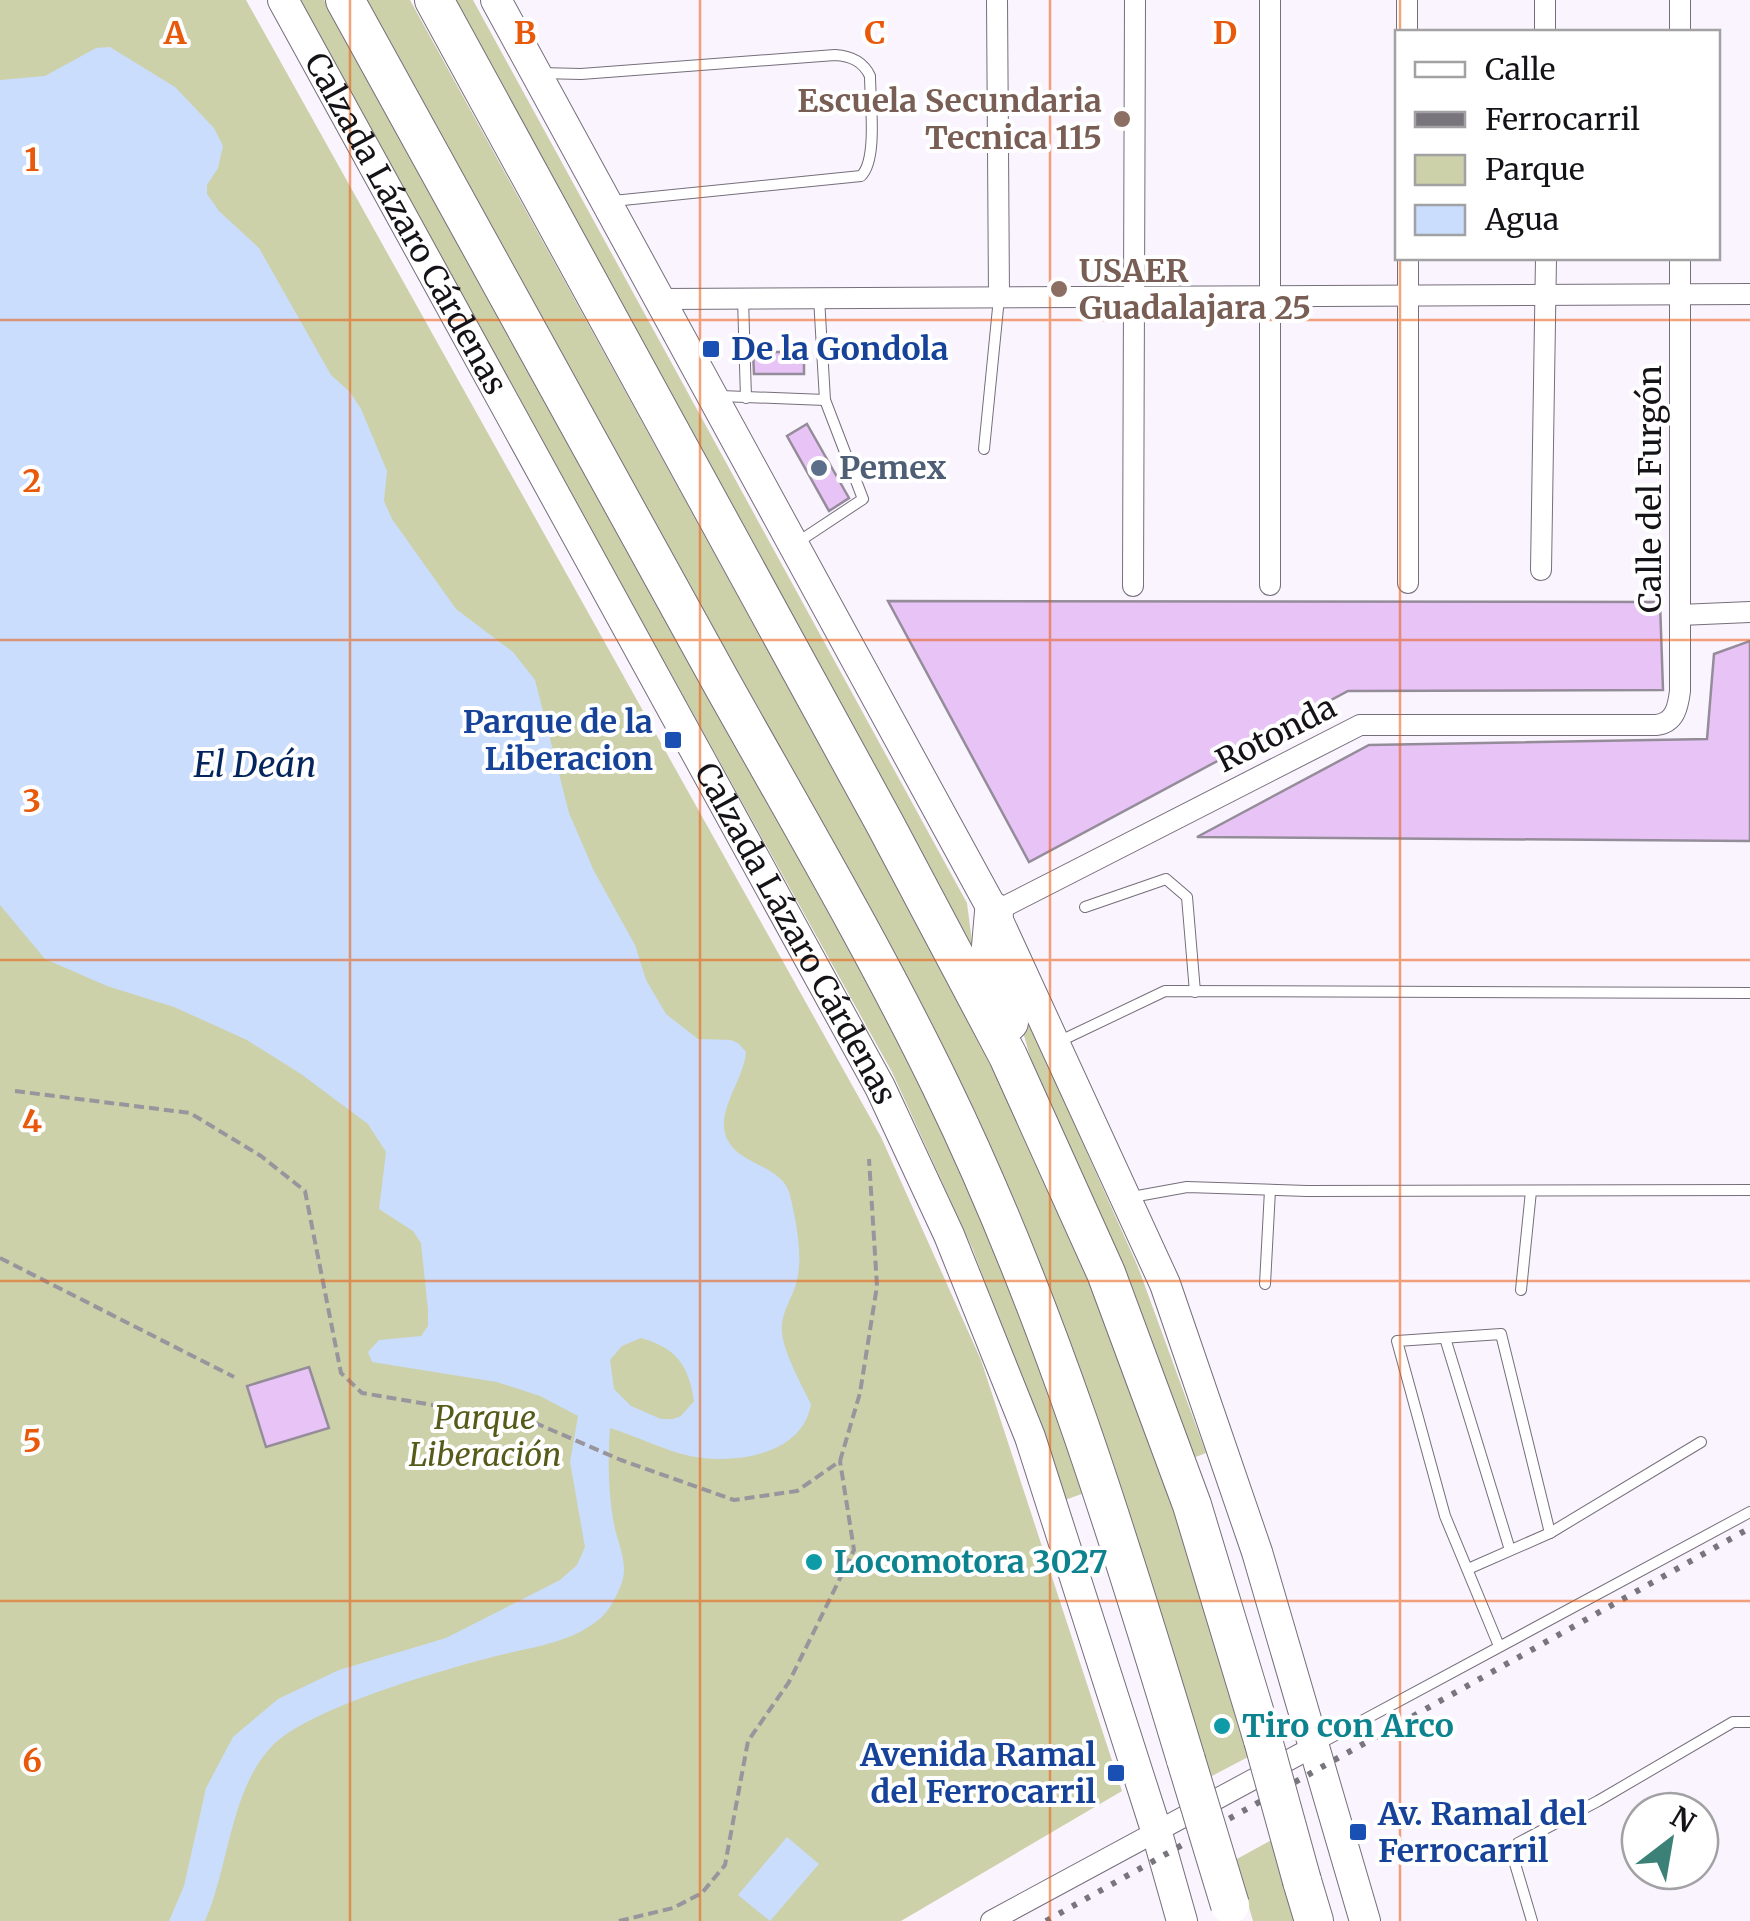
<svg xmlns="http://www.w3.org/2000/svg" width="1750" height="1921" viewBox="0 0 1750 1921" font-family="Merriweather,serif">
  <rect width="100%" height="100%" fill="#faf4fe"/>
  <!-- green -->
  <g fill="#ccd1a9">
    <polygon points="0,0 246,0 881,1137 981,1360 1122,1791 901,1921 0,1921"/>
    <polygon points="297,0 324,0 910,1060 990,1241 1087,1492 1065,1500 973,1250 892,1072"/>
    <polygon points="359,0 410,0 973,1024 1065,1217 1145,1416 1250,1756 1210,1777 1100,1432"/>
    <polygon points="444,0 473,0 967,903 976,973"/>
    <polygon points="1005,969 1138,1267 1206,1453 1188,1460 1047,1116"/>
    <polygon points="1275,1838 1300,1921 1253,1921 1235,1860"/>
  </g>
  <!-- water -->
  <g fill="#caddfc" fill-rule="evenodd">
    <path d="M110,47L175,87L214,128L223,146L218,168L207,185V194L219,211L259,248L331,375L350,392L361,409L387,471L384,501L392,519L456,609L513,652L535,680L569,813L594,871L635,945L646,980L666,1014L698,1039L731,1040L738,1043L746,1052C744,1077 723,1102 724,1126C726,1166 782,1161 790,1195C796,1221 803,1255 797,1280C793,1298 780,1313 782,1332C783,1351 802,1386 811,1404C803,1455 734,1465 690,1456C663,1450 636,1436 610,1428C608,1459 608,1489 613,1519C616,1541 630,1563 621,1585C614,1603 606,1616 590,1626C563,1644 527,1648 496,1656C442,1670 309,1708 272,1746C230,1790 229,1867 205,1921H169L184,1886L206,1788L233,1737L278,1699L339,1670L446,1638L560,1580L577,1565L585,1547L570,1462L578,1416L540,1396L497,1382L372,1362L368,1352L379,1340L421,1336L428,1326V1310L421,1243L413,1231L379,1209L386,1152L368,1124L301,1074L247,1040L174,1007L107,986L45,959L0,905V80L45,76L96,48ZM641,1338C676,1348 689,1365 694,1401L681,1416L673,1419H661L631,1406L614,1389L610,1360L622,1346Z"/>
    <polygon points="787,1837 819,1864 770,1921 738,1895"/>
  </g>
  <!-- building -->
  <g fill="#e7c3f6" stroke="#958c99" stroke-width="2.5">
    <polygon points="753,352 804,352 804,374 754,374"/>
    <polygon points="807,424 849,498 829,511 787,436"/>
    <polygon points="888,601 1660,602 1663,690 1348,691 1029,862"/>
    <polygon points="1750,641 1750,841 1197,837 1369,745 1707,739 1714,654"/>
    <polygon points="309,1367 329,1428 266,1447 247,1386"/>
  </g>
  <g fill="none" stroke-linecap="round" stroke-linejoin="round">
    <defs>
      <g id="lane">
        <path d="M540,73L581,74L835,55C851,56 863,61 870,76C870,100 878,160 861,176L613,201"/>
        <polyline points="743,299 746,398"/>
        <polyline points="721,396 825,400 819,298"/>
        <polyline points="984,449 999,298"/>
        <polyline points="798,542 863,499 825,400"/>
        <polyline points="1085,907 1166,879 1187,897 1195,992"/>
        <polyline points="1056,1043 1165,991 1750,993"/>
        <polyline points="1132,1197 1187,1187 1307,1191 1750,1190"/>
        <polyline points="1265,1284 1270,1190"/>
        <polyline points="1521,1290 1531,1191"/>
        <polyline points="1445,1338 1510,1550"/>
        <polyline points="1550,1533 1701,1442"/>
        <polyline points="1468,1569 1550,1533 1501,1334 1397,1341 1445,1516 1499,1646"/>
        <polyline points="1319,1744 1750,1512"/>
        <polyline points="1532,1921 1513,1857 1518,1843 1598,1801 1733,1722 1750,1722"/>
      </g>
      <g id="street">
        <polyline points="997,0 999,297"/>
        <polyline points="1270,0 1270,585"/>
        <polyline points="1407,0 1407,32"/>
        <polyline points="1545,0 1545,32"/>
        <polyline points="1680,32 1680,0"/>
        <polyline points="1408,258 1408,583"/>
        <polyline points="661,299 1750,294"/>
        <polyline points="1541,570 1546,258"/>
        <polyline points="1133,586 1135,0"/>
        <polyline points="1680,615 1750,612"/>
        <path d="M994,912L1360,725H1656C1675,723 1678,707 1680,691V258"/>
        <polyline points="991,1921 1313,1747"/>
      </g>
      <g id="secondary">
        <path id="s1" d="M283,0L880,1087L949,1235L1030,1437L1157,1833L1182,1921"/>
        <polyline points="496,0 994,912 1165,1284 1257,1552 1365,1921"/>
      </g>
      <g id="highway">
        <path d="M345,0C470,227 595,453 720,680C795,814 874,948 941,1086C1046,1302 1117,1531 1186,1760"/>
        <polyline points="434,0 885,824 1008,1056 1106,1273 1192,1505 1263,1740"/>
        <polyline points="994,912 990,958 1009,1022"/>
        <polyline points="1302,1881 1314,1921"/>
      </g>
    </defs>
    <!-- lane casing -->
    <use href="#lane" stroke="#766e7b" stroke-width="12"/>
    <!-- street casing -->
    <use href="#street" stroke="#766e7b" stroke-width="22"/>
    <!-- secondary casing -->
    <use href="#secondary" stroke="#766e7b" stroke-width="32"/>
    <!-- highway casing -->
    <use href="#highway" stroke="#766e7b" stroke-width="40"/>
    <!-- path -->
    <g stroke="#99959d" stroke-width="4" stroke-dasharray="10 5" stroke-linecap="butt">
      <polyline points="15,1091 190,1113 261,1156 305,1191 341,1373 362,1393 533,1422 621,1460 734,1500 797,1491 840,1461 860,1393 877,1286 869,1159"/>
      <polyline points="0,1258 234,1377"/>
      <polyline points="619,1921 673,1908 702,1893 725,1865 748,1741 789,1682 854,1550 840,1461"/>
    </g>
    <!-- lane -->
    <use href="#lane" stroke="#fff" stroke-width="10"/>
    <!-- street -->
    <use href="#street" stroke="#fff" stroke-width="20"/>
    <!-- secondary -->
    <use href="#secondary" stroke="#fff" stroke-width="30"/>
    <!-- highway -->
    <use href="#highway" stroke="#fff" stroke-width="38"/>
    <!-- rail -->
    <polyline stroke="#79757c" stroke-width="6" stroke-dasharray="5 10" stroke-linecap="butt" points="1046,1921 1750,1528"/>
    <defs>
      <g id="highway-bridge">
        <polyline points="1263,1740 1302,1881"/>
        <polyline points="1186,1760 1230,1905"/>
      </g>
    </defs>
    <!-- highway-bridge casing -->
    <use href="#highway-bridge" stroke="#766e7b" stroke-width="40" stroke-linecap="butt"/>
    <!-- highway-bridge -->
    <use href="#highway-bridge" stroke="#fff" stroke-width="38"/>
  </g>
  <!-- grid -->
  <path fill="none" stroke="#e8590c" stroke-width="2.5" stroke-opacity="0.55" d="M350,0V1921M700,0V1921M1050,0V1921M1400,0V32M1400,258V1921M0,320H1750M0,640H1750M0,960H1750M0,1281H1750M0,1601H1750"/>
  <!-- markers -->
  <g fill="#8d6e63" stroke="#fff" stroke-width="4">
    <circle cx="1122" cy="119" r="10"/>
    <circle cx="1059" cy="289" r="10"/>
  </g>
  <g fill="#1a4fb4" stroke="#fff" stroke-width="4">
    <rect x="701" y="339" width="20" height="20" rx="5"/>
    <rect x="663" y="730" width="20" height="20" rx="5"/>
    <rect x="1106" y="1763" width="20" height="20" rx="5"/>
    <rect x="1348" y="1822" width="20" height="20" rx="5"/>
  </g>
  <circle fill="#5c6f8a" stroke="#fff" stroke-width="4" cx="819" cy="468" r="10"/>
  <g fill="#0f9aa8" stroke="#fff" stroke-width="4">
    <circle cx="814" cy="1562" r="10"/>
    <circle cx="1222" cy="1726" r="10"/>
  </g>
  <g text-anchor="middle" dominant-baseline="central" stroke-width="8" stroke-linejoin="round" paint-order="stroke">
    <!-- education labels -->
    <g font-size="32" font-weight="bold" fill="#785e54" stroke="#fff" text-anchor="end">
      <text x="1102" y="101">Escuela Secundaria<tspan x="1102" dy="37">Tecnica 115</tspan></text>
      <text x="1079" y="271" text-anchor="start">USAER<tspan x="1079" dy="37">Guadalajara 25</tspan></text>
    </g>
    <!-- street labels -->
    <g font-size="32" fill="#161318" stroke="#fff">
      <text stroke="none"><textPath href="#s1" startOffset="255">Calzada Lázaro Cárdenas</textPath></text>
      <text transform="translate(1650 489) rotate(-90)">Calle del Furgón</text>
      <text transform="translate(1276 734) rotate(-27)">Rotonda</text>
      <text stroke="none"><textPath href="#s1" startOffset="1065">Calzada Lázaro Cárdenas</textPath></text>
    </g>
    <!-- transit labels -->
    <g font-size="32" font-weight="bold" fill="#164399" stroke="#fff" text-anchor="start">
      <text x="731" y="349">De la Gondola</text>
      <text x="653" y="722" text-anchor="end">Parque de la<tspan x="653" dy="37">Liberacion</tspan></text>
      <text x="1096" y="1755" text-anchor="end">Avenida Ramal<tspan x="1096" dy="37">del Ferrocarril</tspan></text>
      <text x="1378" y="1814">Av. Ramal del<tspan x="1378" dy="37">Ferrocarril</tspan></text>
    </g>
    <!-- service labels -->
    <g font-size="32" font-weight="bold" fill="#4e5e75" stroke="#fff" text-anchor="start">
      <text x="839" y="468">Pemex</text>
    </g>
    <!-- park labels -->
    <g font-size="32" font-style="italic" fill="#575b19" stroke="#fff">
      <text x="485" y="1418">Parque<tspan x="485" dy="37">Liberación</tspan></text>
    </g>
    <!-- culture labels -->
    <g font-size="32" font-weight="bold" fill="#0d838f" stroke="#fff" text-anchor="start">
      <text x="834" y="1562">Locomotora 3027</text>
      <text x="1242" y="1726">Tiro con Arco</text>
    </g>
    <!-- water labels -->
    <g font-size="35" font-style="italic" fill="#04245d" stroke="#fff">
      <text x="255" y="765">El Deán</text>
    </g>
  </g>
  <g font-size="32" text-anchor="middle" font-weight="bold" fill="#e8590c" stroke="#fff" stroke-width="8" stroke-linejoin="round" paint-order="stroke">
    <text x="175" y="44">A</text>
    <text x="525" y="44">B</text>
    <text x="875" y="44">C</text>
    <text x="1225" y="44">D</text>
    <text x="32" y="171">1</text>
    <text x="32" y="492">2</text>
    <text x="32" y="812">3</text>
    <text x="32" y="1132">4</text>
    <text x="32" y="1452">5</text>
    <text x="32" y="1772">6</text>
  </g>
  <!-- legend -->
  <rect x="1395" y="30" width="325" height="230" fill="#ffffff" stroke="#a2a1a3" stroke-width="2.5"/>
  <rect x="1415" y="62" width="50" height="15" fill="#ffffff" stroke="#a2a1a3" stroke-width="2.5"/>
  <text x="1485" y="80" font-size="30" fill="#161318">Calle</text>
  <rect x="1415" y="112" width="50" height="15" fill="#79757c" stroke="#a2a1a3" stroke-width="2.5"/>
  <text x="1485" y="130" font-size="30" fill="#161318">Ferrocarril</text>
  <rect x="1415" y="155" width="50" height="30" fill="#ccd1a9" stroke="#a2a1a3" stroke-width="2.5"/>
  <text x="1485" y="180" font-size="30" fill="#161318">Parque</text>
  <rect x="1415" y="205" width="50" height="30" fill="#caddfc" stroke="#a2a1a3" stroke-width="2.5"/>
  <text x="1485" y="230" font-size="30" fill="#161318">Agua</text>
  <!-- north arrow -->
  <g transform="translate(1670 1841) rotate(31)"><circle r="48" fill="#ffffff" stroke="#a2a1a3" stroke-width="2.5"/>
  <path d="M0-8L18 38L0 25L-18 38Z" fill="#3b8177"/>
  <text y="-15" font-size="28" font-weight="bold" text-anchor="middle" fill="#161318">N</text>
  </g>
</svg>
